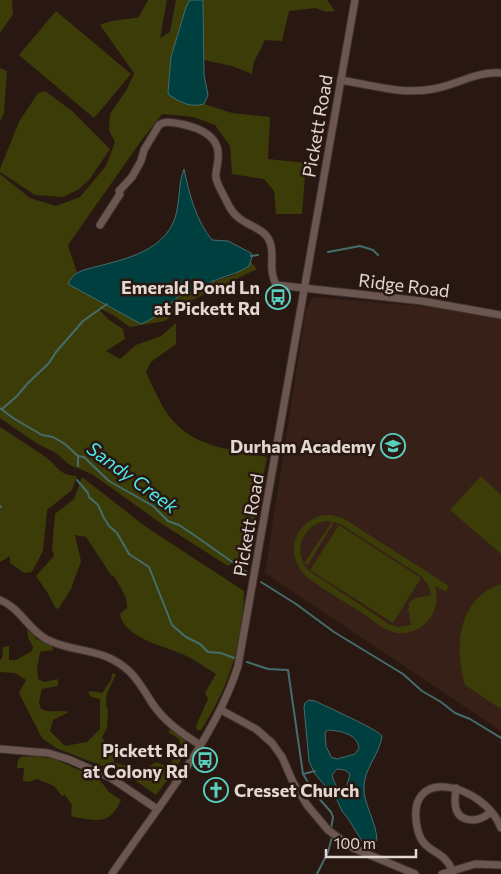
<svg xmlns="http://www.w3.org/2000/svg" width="501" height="874" viewBox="0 0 501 874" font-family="Commissioner,sans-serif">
  <rect width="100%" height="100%" fill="#291812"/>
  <!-- built -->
  <polygon fill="#362017" points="313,297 441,308 501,319 501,731 265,573 306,309"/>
  <!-- green -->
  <g fill="#3b3c08" fill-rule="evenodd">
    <polygon points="0,0 12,0 13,14 0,33"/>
    <path d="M148,0H167L160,38L170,32L176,0H191L197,105L204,104L232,113L270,117L268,159L306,163L302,214H276L274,191L264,179L232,174L230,146L215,125L194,117L162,114L141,141L68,245L77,273L68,284L169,308L181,294L195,292L212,282L234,275L251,262L257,269L192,300L165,321L130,327L113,315L97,307L109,320L123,329L125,339L106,351L120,359L136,345L161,336L176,323V344L151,362L146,372C152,385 158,399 165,410C188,447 228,449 267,457L255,519L246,534L238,559L228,566L159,522L92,474L70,465L56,453L36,443L0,418V174L30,198L56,206L80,197L106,166L115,142L109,130L110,114L127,89L134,73L100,25C113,19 126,20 139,17Z"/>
    <polygon points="203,0 327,0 335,11 327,12 315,8 289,11 282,41 265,40 254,62 252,74 232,66 204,60"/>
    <polygon points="56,11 131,74 94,118 19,55"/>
    <polygon points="0,68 7,71 4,113 0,122"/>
    <polygon points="45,91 72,111 110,149 89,180 79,189 63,197 35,195 0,172 0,169 19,122 38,93"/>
    <path d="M0,427C15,437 30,446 44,456C58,465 57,475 77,476L72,490L47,510L43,551L32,572L24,573L10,563V556L0,562Z"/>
    <polygon points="481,476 501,495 501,554 450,510"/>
    <path d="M82,477L146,527L244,591C244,640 228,690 201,730H197L196,726L208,699L205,693L216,674C205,667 194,659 182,654C164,646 124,638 120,614L127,608C128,596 119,586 114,576L111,575L86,537L75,535L81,561L71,589L59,608L56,609L47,592L36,576L54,556L52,549L55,514L74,499Z"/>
    <path d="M323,515H331L343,518L449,586L446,592L435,586C438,598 437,611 428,621C420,630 408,634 397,633C385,631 374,621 364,614C345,603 327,591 309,579C284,557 291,524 323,515ZM325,521L332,522L304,563L308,565L334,522L342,525L421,576L429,586L431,595L415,598L408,604L410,606L408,609L411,625L397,627L389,624L308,570C293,551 301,527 325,521Z"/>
    <polygon points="339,525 421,578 393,623 310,570"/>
    <path d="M501,584V709L465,685C454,647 457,599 501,584Z"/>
    <path d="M27,629L32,632L36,639L52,645L53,650L40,652L37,668L38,679L44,682L58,679V686L42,689L39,702L41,709C53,714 59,709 69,712L53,720L50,731L65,746L87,742L100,729V699L91,697L88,692L91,691L102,693L111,680L112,674H116L107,693L106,705L108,711L107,728L102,737C105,744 115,748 122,745L113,762L145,772L152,764L157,762L167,767L182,750L179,739L168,732L170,729L190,744L173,773L156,795L130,777L56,748L42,738L19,693L26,680L15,673L0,672V660L2,658L3,647L9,646V660H16L32,651L33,647L28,637Z"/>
    <path d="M33,756L55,759L99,779L109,792L121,800C110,825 98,821 74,817L71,815L72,805L65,795L62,796L54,786L37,779L29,782L23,781L24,768H17L18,760L21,757Z"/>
  </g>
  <!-- water -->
  <g fill="#003f40" stroke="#446d6c" fill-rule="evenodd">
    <path d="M190,0H203L204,75L208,95L204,104C190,108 180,102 169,95L168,92L171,57L186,7Z"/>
    <path d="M184,169C189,193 196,221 212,240L228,241L251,253L252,257L249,266C237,274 225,276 213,281C199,287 198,293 181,294C165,309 161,315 141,324L68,284C70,280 73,275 77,273C84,269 92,268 99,266C125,259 158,252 172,225C181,208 177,187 184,169Z"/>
    <path d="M309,700L315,701C327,707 377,729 382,736C380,754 364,768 364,787C363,804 376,820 377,840L369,845L362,841L349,820L342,811L337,800L315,774L309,761L304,707L305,703ZM329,730C341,731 357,734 359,748L355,754L337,759L331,757L326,746L325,732ZM337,769L345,770L350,774L345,792C337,789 334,783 332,775Z"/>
  </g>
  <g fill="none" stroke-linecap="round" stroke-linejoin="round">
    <!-- stream -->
    <g stroke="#446d6c" stroke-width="2">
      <polyline points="328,252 360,246 373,250 378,255"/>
      <polyline points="251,256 258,255"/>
      <polyline points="0,408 13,418 42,435 53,437 65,444 78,456 84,457 109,481 153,506 168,521 179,525 194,535 248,573"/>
      <polyline points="2,409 17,396 27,384 49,363 56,352 83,321 107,304"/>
      <polyline points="78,456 78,466"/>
      <polyline points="77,480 88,493 89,497 98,505 104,518 109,526 117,533 129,554 149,567 172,625 186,637 200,644 208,652 221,653 234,658"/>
      <polyline points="0,506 1,507"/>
      <polyline points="261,582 296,604 334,632 403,674 422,691 441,702 455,713 470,719 501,738"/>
      <polyline points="247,662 268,669 288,670 303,774 315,794 331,812 333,817 331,829"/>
      <polyline points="303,774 315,771"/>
      <polyline points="317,874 328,852 332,837"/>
    </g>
    <defs>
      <g id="minor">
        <path d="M341,80C370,85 403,95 433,89C457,85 476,71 501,73"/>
        <path d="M100,225L120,194L119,191L132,177L141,161L144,150L159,125C166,120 173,123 181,124C200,128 221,136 218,159C218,165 215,172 216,178C218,187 225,197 229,206C239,226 262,225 269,240C274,249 271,260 272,270C272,275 274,280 276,285L422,301L501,315"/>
        <path d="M0,600C19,607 28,629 46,639C74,654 103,646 130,672C139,681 145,692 152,703C164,721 181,733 200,745"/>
        <polyline points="221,710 256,729 272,743 282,757 293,782 307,805 328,830 353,848 415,874"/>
        <polyline points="0,749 48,753 68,759 111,778 157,809"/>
        <path d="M456,788C454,803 453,819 472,820C480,820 485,817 491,812"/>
        <path d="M452,870C444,849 424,854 418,831C401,763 484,783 501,828"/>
        <path d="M112,874C155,810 214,741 238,666L355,0"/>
        <polyline points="442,874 475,864 501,865"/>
      </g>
    </defs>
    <!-- minor casing -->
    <use href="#minor" stroke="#3f322f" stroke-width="9"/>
    <!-- minor -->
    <use href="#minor" stroke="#6b574f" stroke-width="7"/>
  </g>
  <!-- icons -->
  <defs>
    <symbol id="bus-ring" viewBox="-11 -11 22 22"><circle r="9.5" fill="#291812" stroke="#5acebd" stroke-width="1.5"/><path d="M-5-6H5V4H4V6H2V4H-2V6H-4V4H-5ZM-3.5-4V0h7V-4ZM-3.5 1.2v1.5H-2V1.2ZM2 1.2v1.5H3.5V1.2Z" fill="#5acebd"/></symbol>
    <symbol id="school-ring" viewBox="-11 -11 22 22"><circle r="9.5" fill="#291812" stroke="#5acebd" stroke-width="1.5"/><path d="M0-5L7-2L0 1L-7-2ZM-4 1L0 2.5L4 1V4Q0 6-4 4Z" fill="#5acebd"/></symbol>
    <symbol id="church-ring" viewBox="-11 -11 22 22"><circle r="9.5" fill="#291812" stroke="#5acebd" stroke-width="1.5"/><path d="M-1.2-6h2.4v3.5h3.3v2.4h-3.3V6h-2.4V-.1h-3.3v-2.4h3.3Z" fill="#5acebd"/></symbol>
  </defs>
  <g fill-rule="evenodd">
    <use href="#bus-ring" x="264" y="283" width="28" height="28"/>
    <use href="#school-ring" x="379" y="432" width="28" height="28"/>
    <use href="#bus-ring" x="191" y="746" width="28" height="28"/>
    <use href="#church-ring" x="202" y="776" width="28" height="28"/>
  </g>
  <g text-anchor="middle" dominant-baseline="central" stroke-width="5" stroke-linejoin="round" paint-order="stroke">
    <!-- street labels -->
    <g font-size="18" fill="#e3d7d2" stroke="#291812">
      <text transform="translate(317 126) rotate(-80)">Pickett Road</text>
      <text transform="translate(404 285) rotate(7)">Ridge Road</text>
      <text transform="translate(248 525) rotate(-80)">Pickett Road</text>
    </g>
    <!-- poi labels -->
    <g font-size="18" font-weight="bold" fill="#e3d7d2" stroke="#291812" text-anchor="end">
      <text x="260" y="287">Emerald Pond Ln<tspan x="260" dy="21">at Pickett Rd</tspan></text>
      <text x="376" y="446">Durham Academy</text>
      <text x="188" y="750">Pickett Rd<tspan x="188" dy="21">at Colony Rd</tspan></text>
      <text x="234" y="790" text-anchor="start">Cresset Church</text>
    </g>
    <!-- water labels -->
    <g font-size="19" font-style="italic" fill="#4ee7eb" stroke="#291812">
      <text transform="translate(133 477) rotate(36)">Sandy Creek</text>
    </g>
  </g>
  <!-- scale -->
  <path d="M326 849v8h90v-8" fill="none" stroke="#e3d7d2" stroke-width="2.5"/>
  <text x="334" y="849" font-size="15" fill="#e3d7d2" stroke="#291812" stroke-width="4" paint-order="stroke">100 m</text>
</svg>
